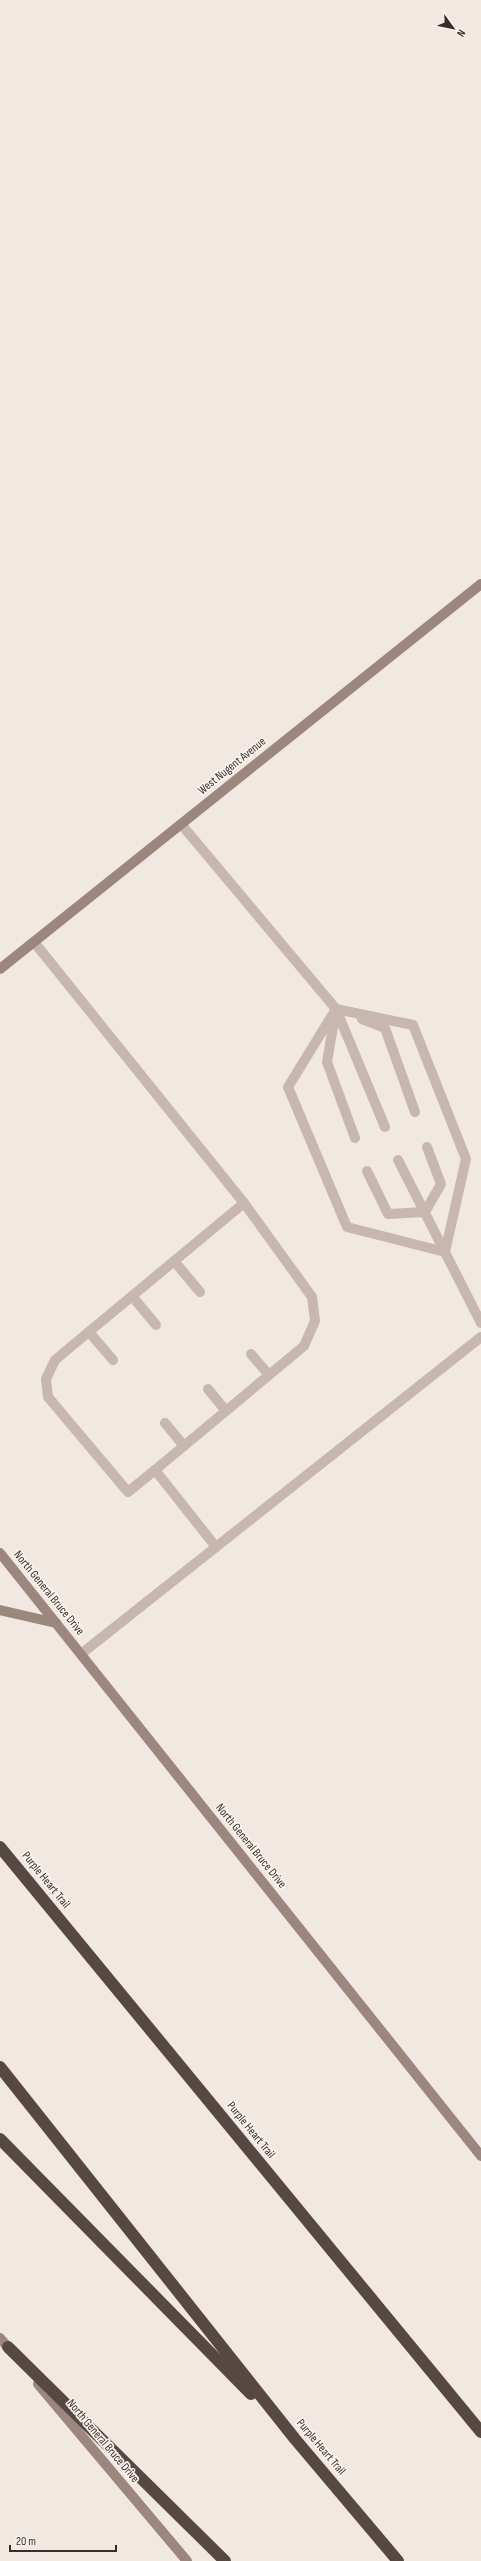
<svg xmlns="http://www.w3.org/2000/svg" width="481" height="2561" viewBox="0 0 481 2561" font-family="'Sofia Sans Condensed',sans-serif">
  <rect width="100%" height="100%" fill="#f1e8e1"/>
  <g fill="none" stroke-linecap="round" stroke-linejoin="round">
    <!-- lane -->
    <g stroke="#c8b7ae" stroke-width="10">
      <polyline points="181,824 336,1009 385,1127"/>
      <polyline points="34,942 244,1203 55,1360 46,1379 48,1397 128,1492 155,1470 216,1547"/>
      <polygon points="336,1009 413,1025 466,1159 445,1252 347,1227 288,1087"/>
      <polyline points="335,1015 327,1062 355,1138"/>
      <polyline points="362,1019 385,1028 415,1112"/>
      <polyline points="398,1160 481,1323"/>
      <polyline points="367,1171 388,1214 425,1212"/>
      <polyline points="425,1212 441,1184 427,1147"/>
      <polyline points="174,1261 200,1292"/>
      <polyline points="132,1296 156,1325"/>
      <polyline points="89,1332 113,1360"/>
      <polyline points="251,1354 269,1375"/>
      <polyline points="208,1389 226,1411"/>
      <polyline points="165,1423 184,1446"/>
      <polyline points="155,1470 304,1346 315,1321 312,1297 244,1203"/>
      <polyline points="81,1654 481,1337"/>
    </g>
    <!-- secondary -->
    <g stroke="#9c877f" stroke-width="10">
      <polyline points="0,969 481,584"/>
      <polyline points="0,1553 481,2156"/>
      <polyline points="0,1610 56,1623"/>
      <polyline points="0,2338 13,2353"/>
      <polyline points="38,2384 187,2561"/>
    </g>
    <!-- highway -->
    <g stroke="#574843" stroke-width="12">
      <polyline points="0,1847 481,2432"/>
      <polyline points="0,2067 295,2439 398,2561"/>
      <polyline points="0,2139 251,2394"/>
      <polyline points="8,2347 225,2561"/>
    </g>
  </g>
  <g text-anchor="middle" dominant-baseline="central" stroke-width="3.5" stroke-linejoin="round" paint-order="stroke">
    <!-- street labels -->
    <g font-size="12" fill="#372e2b" stroke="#f9f2ed">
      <text transform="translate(232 766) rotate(-39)">West Nugent Avenue</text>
      <text transform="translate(49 1593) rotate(51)">North General Bruce Drive</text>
      <text transform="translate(251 1846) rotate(51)">North General Bruce Drive</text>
      <text transform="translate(46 1880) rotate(51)">Purple Heart Trail</text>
      <text transform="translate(251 2130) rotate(51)">Purple Heart Trail</text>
      <text transform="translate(103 2441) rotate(50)">North General Bruce Drive</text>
      <text transform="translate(321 2447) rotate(50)">Purple Heart Trail</text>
    </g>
  </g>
  <!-- north arrow -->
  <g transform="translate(453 28) rotate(123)" stroke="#f9f2ed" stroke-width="3" paint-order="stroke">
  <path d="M0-3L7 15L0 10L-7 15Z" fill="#372e2b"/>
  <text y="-6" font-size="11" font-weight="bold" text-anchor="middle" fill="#372e2b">N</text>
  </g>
  <!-- scale -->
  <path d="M10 2545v6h106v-6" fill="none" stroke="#372e2b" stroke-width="2"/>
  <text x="16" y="2545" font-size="12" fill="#372e2b" stroke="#f9f2ed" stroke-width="3" paint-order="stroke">20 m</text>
</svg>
